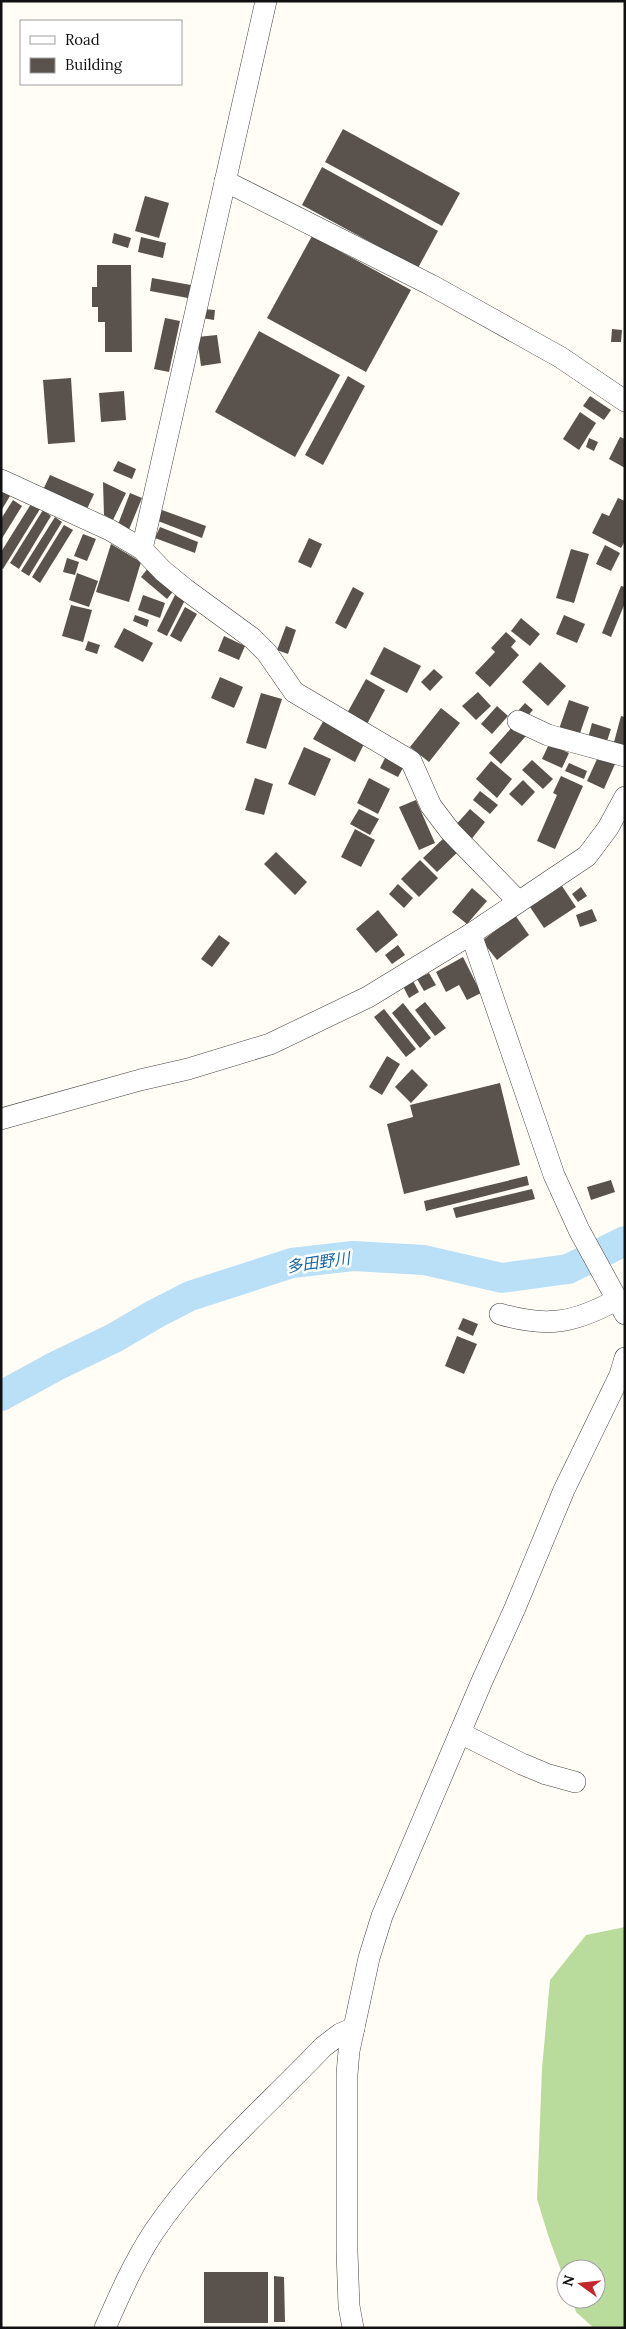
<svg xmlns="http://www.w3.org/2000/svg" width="626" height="2329" viewBox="0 0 626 2329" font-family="Lora,'Noto Sans JP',serif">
  <rect width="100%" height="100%" fill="#fffdf5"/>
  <!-- forest -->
  <polygon fill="#b9dc9c" points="625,1927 625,2328 594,2328 576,2312 572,2299 596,2299 596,2269 566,2269 566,2284 549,2238 537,2199 542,2069 550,1980 586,1935"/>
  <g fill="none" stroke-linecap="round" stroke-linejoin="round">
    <!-- river -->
    <polyline stroke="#b9e0f7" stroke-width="30" points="1,1396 56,1366 114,1338 155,1314 190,1296 292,1263 353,1256 424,1260 502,1278 568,1269 625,1241"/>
  </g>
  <!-- building -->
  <g fill="#5a524d">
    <polygon points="343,129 460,193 442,226 325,162"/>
    <polygon points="322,167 438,231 418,268 302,205"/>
    <polygon points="145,196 169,203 159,238 135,231"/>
    <polygon points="114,233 131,238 128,248 112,243"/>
    <polygon points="312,236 411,290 366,372 267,318"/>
    <polygon points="141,237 166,243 163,258 138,252"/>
    <polygon points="97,265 131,265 132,352 105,352 105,322 98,322 98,307 92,307 92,287 97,287"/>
    <polygon points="152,278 191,285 188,298 150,291"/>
    <polygon points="203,309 215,310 214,320 202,318"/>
    <polygon points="165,318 180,321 169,372 154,369"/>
    <polygon points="612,329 622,330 621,342 611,342"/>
    <polygon points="259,331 340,375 295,457 215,412"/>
    <polygon points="217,335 221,363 201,366 197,337"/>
    <polygon points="348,376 365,386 323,465 305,455"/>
    <polygon points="71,378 75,442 48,444 43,380"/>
    <polygon points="124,391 126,420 101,422 99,393"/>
    <polygon points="590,396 611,410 604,420 583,406"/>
    <polygon points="580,412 596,423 579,450 563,439"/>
    <polygon points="620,437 625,439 625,468 609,459"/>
    <polygon points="589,438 598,442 594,451 586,447"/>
    <polygon points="118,461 136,469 132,479 113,471"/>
    <polygon points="50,475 94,494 87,509 43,490"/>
    <polygon points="103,482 126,493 113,520 104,515"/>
    <polygon points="1,490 10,496 1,511"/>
    <polygon points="130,493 142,498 128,532 117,527"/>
    <polygon points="618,498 625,501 625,541 621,548 592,533 602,513 609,516"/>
    <polygon points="13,500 22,506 1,540 1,519"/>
    <polygon points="31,504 40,509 3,569 1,568 1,552"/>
    <polygon points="43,510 51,516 19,569 10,563"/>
    <polygon points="162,510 206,526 202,538 158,521"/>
    <polygon points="55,517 62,522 29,576 21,571"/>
    <polygon points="64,525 73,530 40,583 32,577"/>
    <polygon points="160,527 198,542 195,553 155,538"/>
    <polygon points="83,534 96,539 87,561 74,556"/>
    <polygon points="309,538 322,544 311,568 298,562"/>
    <polygon points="111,544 141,562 129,602 96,592"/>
    <polygon points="605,545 620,553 611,571 596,564"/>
    <polygon points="571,549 589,554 574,603 556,598"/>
    <polygon points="67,558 79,562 75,575 63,572"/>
    <polygon points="149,567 175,589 167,599 141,577"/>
    <polygon points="77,573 98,581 89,607 69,600"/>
    <polygon points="621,586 625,587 625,603 611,637 602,633"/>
    <polygon points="353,587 364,593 346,629 335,623"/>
    <polygon points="176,593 186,598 167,636 157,631"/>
    <polygon points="143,595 165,603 160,618 138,610"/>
    <polygon points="71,605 92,610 83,642 62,636"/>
    <polygon points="185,607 197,614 181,642 170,636"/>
    <polygon points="135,615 149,620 147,627 133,621"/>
    <polygon points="564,615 585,624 577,643 556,634"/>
    <polygon points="521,618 540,634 530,646 511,631"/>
    <polygon points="286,626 296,630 288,654 277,650"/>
    <polygon points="124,628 153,643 143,662 114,647"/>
    <polygon points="506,632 516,641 511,647 519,655 490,687 475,673 495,652 491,648"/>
    <polygon points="224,636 245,646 239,660 218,651"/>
    <polygon points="88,641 100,645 97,654 85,650"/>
    <polygon points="384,647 421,666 407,693 370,674"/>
    <polygon points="540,662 566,686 548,706 522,682"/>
    <polygon points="434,669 443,677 430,691 421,682"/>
    <polygon points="220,677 243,687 234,708 211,698"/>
    <polygon points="366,679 385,690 365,728 345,717"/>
    <polygon points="478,692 491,706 476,720 462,706"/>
    <polygon points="261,693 282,699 266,749 246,743"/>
    <polygon points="569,700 589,707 578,739 558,732"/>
    <polygon points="525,703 533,710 525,719 517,712"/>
    <polygon points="497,706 508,716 492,734 481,724"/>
    <polygon points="441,708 460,723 429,762 410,747"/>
    <polygon points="621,716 625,717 625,749 613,746"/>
    <polygon points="324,720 365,742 355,762 313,739"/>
    <polygon points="592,723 611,729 606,744 588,738"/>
    <polygon points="514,725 526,736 501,764 489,753"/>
    <polygon points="549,744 569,753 562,768 542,759"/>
    <polygon points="304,747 331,759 315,796 288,784"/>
    <polygon points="386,756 404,766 398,777 380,768"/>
    <polygon points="598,757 615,764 604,789 587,781"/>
    <polygon points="532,760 553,779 543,789 522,770"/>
    <polygon points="491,761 512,779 497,798 476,779"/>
    <polygon points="569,763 587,771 584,779 565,771"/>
    <polygon points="561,776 583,786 555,849 537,841 557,795 553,793"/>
    <polygon points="255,778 273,784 264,815 245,810"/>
    <polygon points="369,778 390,789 378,814 357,803"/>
    <polygon points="523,780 535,792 522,806 509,794"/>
    <polygon points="480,791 498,805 490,814 473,800"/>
    <polygon points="416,800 435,843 419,850 399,807"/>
    <polygon points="359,809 379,819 370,835 350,824"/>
    <polygon points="470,809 485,822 470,841 454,827"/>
    <polygon points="355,829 375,840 361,867 341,857"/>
    <polygon points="447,835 461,849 437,872 423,858"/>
    <polygon points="276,852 307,882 295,895 264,864"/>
    <polygon points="420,860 438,878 419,897 401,879"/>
    <polygon points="398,884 413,898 404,908 389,894"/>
    <polygon points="562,886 576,907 544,928 530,907"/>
    <polygon points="581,887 587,896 578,902 572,894"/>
    <polygon points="472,888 487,901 467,924 452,912"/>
    <polygon points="592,909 597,921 580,927 576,915"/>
    <polygon points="378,910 398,935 376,953 356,929"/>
    <polygon points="515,915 529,935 497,960 482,941"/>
    <polygon points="219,935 230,943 212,967 201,959"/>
    <polygon points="398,945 405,955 392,964 385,955"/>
    <polygon points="463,957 481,993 467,1000 459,985 446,992 436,972"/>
    <polygon points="429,973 436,985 424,991 417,979"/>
    <polygon points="413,981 419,992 409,998 403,986"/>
    <polygon points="425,1002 446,1028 435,1036 415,1010"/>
    <polygon points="403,1003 431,1038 420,1048 392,1013"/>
    <polygon points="384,1009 416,1049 406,1057 374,1017"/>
    <polygon points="387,1056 400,1064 382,1095 369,1087"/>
    <polygon points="412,1069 428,1085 411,1103 395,1087"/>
    <polygon points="500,1083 520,1165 404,1194 387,1124 413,1117 410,1105"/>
    <polygon points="527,1176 529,1185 426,1211 424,1201"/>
    <polygon points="611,1180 615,1192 591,1200 587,1187"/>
    <polygon points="532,1189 535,1199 456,1218 453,1208"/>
    <polygon points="463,1318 478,1324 473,1336 458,1329"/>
    <polygon points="457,1336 477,1344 464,1374 445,1366"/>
    <rect x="204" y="2272" width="64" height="51"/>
    <polygon points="274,2276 284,2277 285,2322 274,2322"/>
  </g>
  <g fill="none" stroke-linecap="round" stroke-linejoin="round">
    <defs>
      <g id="minor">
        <polyline points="225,181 431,285 560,357 625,401"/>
        <polyline points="1,480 110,530 142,549 163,571 185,589 252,638 267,653 294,692 411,761 431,806 450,831 518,901"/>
        <polyline points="142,549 266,1"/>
        <polyline points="518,721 548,735 625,756"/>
        <polyline points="471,934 554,1175 579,1230 625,1314"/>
        <polyline points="1,1119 140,1080 188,1069 270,1044 368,997 471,934 587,856 608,828 625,797"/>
        <path d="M500,1314C547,1328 575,1323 618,1299"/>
        <polyline points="460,1733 522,1764 546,1774 575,1782"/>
        <path d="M105,2328C119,2296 134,2262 153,2233C199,2164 266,2107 323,2047L340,2034L354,2028"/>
        <polyline points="353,2328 349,2306 347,2252 347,2074 349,2051 369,1958 382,1916 482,1681 515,1608 564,1490 620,1375 625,1358"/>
      </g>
    </defs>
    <!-- minor casing -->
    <use href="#minor" stroke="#444" stroke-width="22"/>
    <!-- minor -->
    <use href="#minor" stroke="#fff" stroke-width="21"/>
  </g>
  <g text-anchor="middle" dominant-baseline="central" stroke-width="5" stroke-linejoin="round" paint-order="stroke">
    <!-- water labels -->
    <g font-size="16" font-style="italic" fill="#1768a6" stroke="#fff">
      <text transform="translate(318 1262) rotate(-8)">多田野川</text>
    </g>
  </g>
  <!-- border -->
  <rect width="626" height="2329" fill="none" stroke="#111111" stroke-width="5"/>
  <!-- legend -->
  <rect x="20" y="20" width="162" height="65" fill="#ffffff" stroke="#a0a0a0"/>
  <rect x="30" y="36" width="25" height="8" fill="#ffffff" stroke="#a0a0a0"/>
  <text x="65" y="45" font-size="15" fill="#111111">Road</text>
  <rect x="30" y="58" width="25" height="15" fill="#5a524d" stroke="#a0a0a0"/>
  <text x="65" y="70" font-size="15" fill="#111111">Building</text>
  <!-- north arrow -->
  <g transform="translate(581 2284) rotate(285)"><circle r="24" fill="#ffffff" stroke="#a0a0a0"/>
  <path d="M0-4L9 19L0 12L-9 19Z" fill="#c4262e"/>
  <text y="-8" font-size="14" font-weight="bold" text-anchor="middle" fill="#111111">N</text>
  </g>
</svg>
